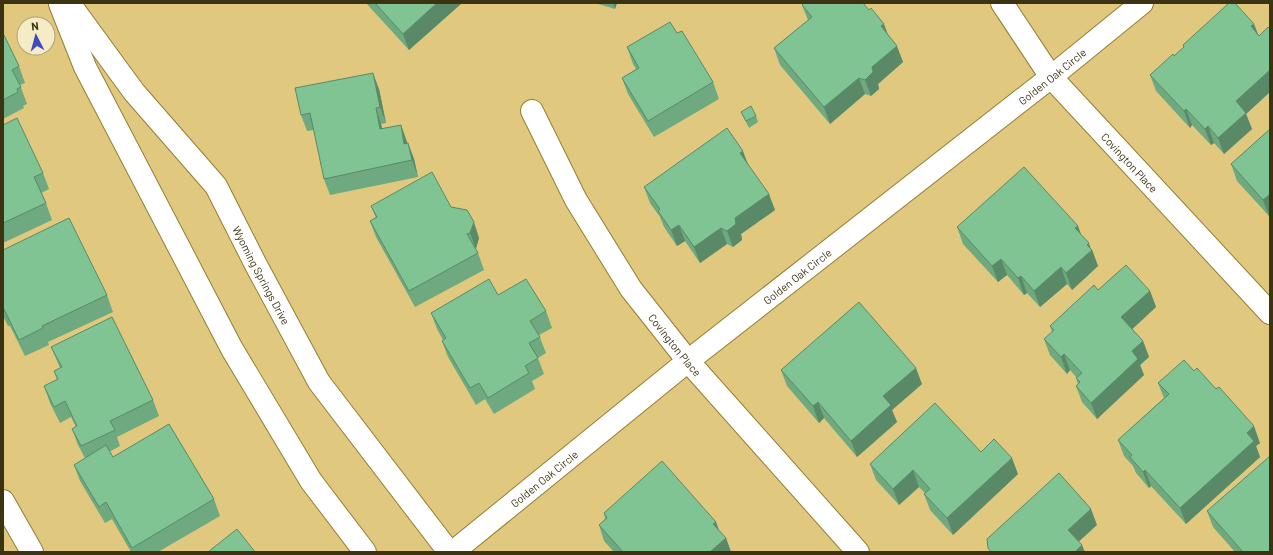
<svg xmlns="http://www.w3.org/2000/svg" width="1273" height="555" viewBox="0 0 1273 555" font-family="Barlow,sans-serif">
  <rect width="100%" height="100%" fill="#e0c97f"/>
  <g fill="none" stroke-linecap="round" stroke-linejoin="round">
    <defs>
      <g id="minor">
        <path id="s1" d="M69,3L134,92L216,186L256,265L319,382L449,552"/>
        <path id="s2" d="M1002,3L1051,77L1270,313"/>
        <polyline points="60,4 85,67 232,349 311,481 365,552"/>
        <path id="s3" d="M532,111L576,200L631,289L688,361L858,552"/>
        <polyline points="3,501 32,552"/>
        <path id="s4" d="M453,552L688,361L1051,77L1142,3"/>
      </g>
    </defs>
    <!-- minor casing -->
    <use href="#minor" stroke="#947e33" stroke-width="24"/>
    <!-- minor -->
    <use href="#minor" stroke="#fff" stroke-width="22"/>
  </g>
  <!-- wall -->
  <g fill="#6ea97f">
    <polygon points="366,3 462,3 409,50"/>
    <polygon points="595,3 617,3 615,9"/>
    <polygon points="802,5 888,35 903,62 878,84 879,89 871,96 865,94 830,124 780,65 774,48 808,20"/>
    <polygon points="1254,24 1258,34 1259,36 1270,29 1270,92 1246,114 1252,129 1224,154 1214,143 1211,145 1192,125 1190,128 1156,91 1150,75 1174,56 1184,47 1183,45"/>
    <polygon points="677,33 713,82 719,99 654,137 628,94 622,78 636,69 633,64 627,47"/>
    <polygon points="3,35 19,66 25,83 20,85 27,104 23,106 24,108 3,119"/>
    <polygon points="379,89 386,123 381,124 382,129 401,125 407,143 408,143 414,159 418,177 330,195 324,179 314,130 307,131 301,115"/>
    <polygon points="741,112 756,116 758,122 749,128"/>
    <polygon points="3,125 43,173 49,189 41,193 46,203 52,220 3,243"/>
    <polygon points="1270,129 1270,216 1269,216 1237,181 1231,164"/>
    <polygon points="747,163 775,210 741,234 742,240 733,247 727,244 700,263 685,241 677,246 664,227 660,217 650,203 644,187"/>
    <polygon points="371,206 451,207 479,238 475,249 478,253 484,270 415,307 376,237 370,221 376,218"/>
    <polygon points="1078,226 1081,235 1092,250 1098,266 1072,290 1067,284 1040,307 1027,293 1024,295 1007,275 998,282 963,244 957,227"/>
    <polygon points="3,250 107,295 113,312 48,342 49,345 25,356 10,326 8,326 3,316"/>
    <polygon points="1098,290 1150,291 1156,307 1132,329 1143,341 1149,357 1140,365 1144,375 1097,419 1082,402 1076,386 1078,384 1076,378 1077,378 1070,370 1067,374 1050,355 1044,339 1052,332 1050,326"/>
    <polygon points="498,295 546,311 552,328 539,335 546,353 538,358 544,374 532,381 535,389 494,414 485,399 476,405 448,357 442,341 443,340 437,329 431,313"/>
    <polygon points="51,347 153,400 159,416 117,437 120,446 109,452 113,457 214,499 220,516 158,552 131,552 112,519 105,523 80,481 74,465 85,458 78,445 72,429 76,427 71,417 60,423 50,403 44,386 57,380 54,371 60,368"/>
    <polygon points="781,370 922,384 892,410 897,422 857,457 824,418 819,423 787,386"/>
    <polygon points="1158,383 1260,443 1256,446 1260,457 1186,524 1151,486 1149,488 1136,473 1133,466 1124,456 1118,440 1164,398"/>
    <polygon points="981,452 1018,474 953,535 930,510 924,494 925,493 919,487 899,505 876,480 870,464"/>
    <polygon points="1207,511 1270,552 1235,552 1213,527"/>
    <polygon points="604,513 716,522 719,531 726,538 731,552 614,552 604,541 599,525 605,519"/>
  </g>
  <!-- shaded-wall -->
  <g fill="#5a8968">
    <polygon points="437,3 462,3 409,50 403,34"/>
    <polygon points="613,3 617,3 615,9"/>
    <polygon points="884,24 890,40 881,26"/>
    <polygon points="1254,24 1260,40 1251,26"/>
    <polygon points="897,46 903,62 878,84 879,89 871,96 865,80 872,67"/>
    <polygon points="1270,70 1270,92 1246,114 1252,129 1224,154 1218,138 1236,101"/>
    <polygon points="373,73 379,89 386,123 380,107"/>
    <polygon points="859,78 865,94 830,124 824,107"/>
    <polygon points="376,108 381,124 386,145 380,129"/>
    <polygon points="1186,109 1192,125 1190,128 1184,111"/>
    <polygon points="401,125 407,142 410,160 404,144"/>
    <polygon points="1208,126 1214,143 1211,145 1205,129"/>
    <polygon points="408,143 414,159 418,177 412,160"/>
    <polygon points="743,151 749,167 740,153"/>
    <polygon points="769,194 775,210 741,234 742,240 733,247 727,231 735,218"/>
    <polygon points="1269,195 1270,199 1270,216 1269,216 1263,200"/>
    <polygon points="474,222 479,238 476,249 470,233"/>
    <polygon points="679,225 685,241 677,246 671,230"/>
    <polygon points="1078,226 1084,243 1075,228"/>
    <polygon points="721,228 727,244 700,263 694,247"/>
    <polygon points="1089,243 1091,250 1092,250 1098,266 1072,290 1066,273 1087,245"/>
    <polygon points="1001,259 1007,275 998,282 992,266"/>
    <polygon points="1061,267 1067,284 1040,307 1034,291"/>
    <polygon points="1021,276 1027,293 1024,295 1018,278"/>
    <polygon points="1150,291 1156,307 1127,334 1121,317"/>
    <polygon points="1143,341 1149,357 1140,365 1144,375 1097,419 1091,403 1132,351"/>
    <polygon points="1064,354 1070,370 1067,374 1061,357"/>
    <polygon points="916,368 922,384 892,410 897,422 857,457 851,441 883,396"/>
    <polygon points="818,402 824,418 819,423 813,406"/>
    <polygon points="1254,426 1260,443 1256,446 1260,457 1186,524 1180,508 1247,433"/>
    <polygon points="1012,458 1018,474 953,535 947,518"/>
    <polygon points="913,470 919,487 899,505 893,489"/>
    <polygon points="1145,470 1151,486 1149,488 1143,472"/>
    <polygon points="1091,509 1097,525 1074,546 1068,530"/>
    <polygon points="716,522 722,538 713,524"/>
    <polygon points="726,538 731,552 710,552"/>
    <polygon points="1082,545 1085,552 1075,552"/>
  </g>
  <!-- building -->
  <g fill="#80c494" stroke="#5a8968">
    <polygon points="375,3 437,3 403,34"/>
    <polygon points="804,3 863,3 869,10 871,8 884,24 881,26 897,46 872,67 873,72 865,80 859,78 824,107 774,48 812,17 802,5"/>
    <polygon points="1229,3 1235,3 1254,24 1251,26 1259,36 1268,27 1270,29 1270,70 1236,101 1246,113 1218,138 1208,126 1205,129 1186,109 1184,111 1150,75 1173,54 1174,56 1184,47 1183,45"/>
    <polygon points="670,22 677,33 682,31 713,82 648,121 622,78 639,68 627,47"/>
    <polygon points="3,35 4,35 19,66 12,70 21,87 17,89 18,92 3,100"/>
    <polygon points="373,73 380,107 376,108 380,129 401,125 404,144 408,143 412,160 324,179 310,113 301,115 295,88"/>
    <polygon points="751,106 756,116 746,121 741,112"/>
    <polygon points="17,118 43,173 34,177 46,203 3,223 3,125"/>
    <polygon points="727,128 743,151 740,153 769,194 735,218 736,224 727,231 721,228 694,247 679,225 671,230 658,211 660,209 644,187"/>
    <polygon points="1270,129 1270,197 1269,195 1263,200 1231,164"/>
    <polygon points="1024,167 1078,226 1075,228 1089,243 1087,245 1092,250 1066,273 1061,267 1034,291 1021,276 1018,278 1001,259 992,266 957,227"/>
    <polygon points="432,172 451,207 467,210 474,222 470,233 467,234 478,253 409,291 370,221 377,217 371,206"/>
    <polygon points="69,218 107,295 42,326 43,328 19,340 4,309 3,310 3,250"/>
    <polygon points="1126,265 1150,291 1121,317 1143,341 1132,351 1138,359 1091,403 1076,386 1080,382 1076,378 1082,373 1064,354 1061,357 1044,339 1054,330 1050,326 1094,285 1098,290"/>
    <polygon points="489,279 498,295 526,279 546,311 530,321 540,337 529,343 538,358 525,366 529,373 488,398 479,383 470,388 442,341 446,338 431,313"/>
    <polygon points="859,302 916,368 883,396 891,405 851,441 818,402 813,406 781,370"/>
    <polygon points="112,317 153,400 110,421 115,430 81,446 72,429 77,426 65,401 54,407 44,386 58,379 54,371 62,367 51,347"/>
    <polygon points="1184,360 1194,371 1197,368 1216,389 1219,387 1254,426 1247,433 1254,441 1180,508 1145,470 1143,472 1130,457 1132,455 1118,440 1169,394 1158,383"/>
    <polygon points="935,403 981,452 994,439 1012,458 947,518 924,494 930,489 913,470 893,489 870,464"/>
    <polygon points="169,424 214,499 132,548 106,502 99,507 74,465 106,445 113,457"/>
    <polygon points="1270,456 1270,552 1243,552 1207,511"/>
    <polygon points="662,461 716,522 713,524 726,538 710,552 623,552 599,525 607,518 604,513"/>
    <polygon points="1059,473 1091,509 1068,530 1082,545 1075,552 991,552 988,548 987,539"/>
    <polygon points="237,529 255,552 208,552"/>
  </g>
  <g text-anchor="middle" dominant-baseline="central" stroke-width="4" stroke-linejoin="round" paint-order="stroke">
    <!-- street labels -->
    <g font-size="11" fill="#3c3313" stroke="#f6ebc7">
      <text stroke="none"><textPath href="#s4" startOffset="765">Golden Oak Circle</textPath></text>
      <text stroke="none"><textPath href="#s2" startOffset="205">Covington Place</textPath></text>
      <text stroke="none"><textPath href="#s1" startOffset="335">Wyoming Springs Drive</textPath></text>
      <text stroke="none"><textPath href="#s4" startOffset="441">Golden Oak Circle</textPath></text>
      <text stroke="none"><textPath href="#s3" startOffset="275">Covington Place</textPath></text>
      <text stroke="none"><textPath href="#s4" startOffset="117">Golden Oak Circle</textPath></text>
    </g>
  </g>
  <!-- border -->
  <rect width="1273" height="555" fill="none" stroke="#3c3313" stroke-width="8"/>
  <!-- north arrow -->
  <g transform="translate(36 36) rotate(354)"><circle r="19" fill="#f6ebc7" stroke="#aca17f"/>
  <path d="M0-3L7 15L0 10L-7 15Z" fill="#3e4abe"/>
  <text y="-6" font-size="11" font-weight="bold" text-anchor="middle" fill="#3c3313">N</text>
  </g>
</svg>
